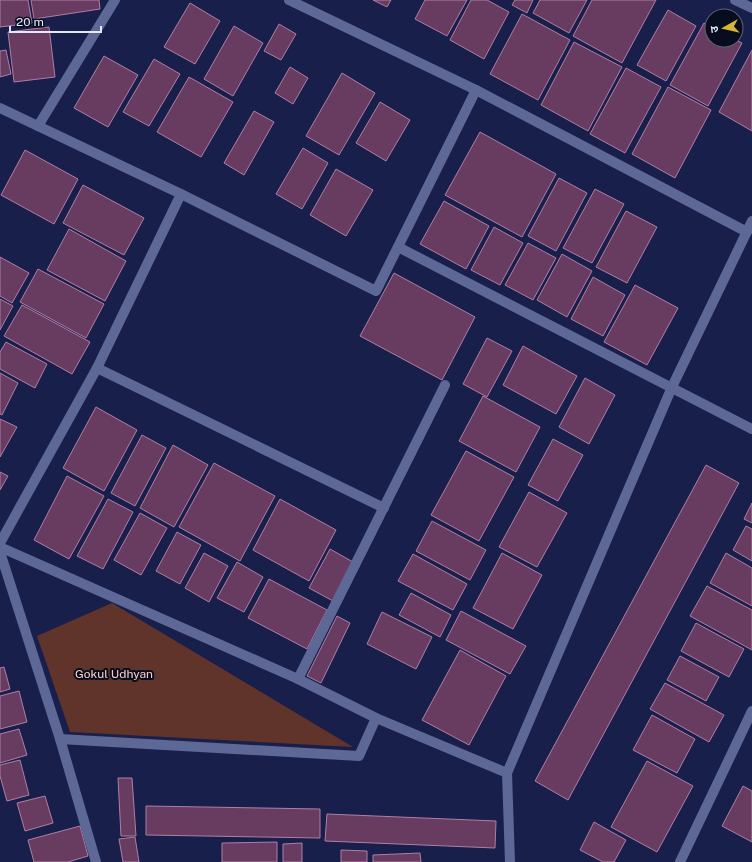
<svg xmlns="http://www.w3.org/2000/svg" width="752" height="862" viewBox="0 0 752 862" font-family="'Public Sans','Noto Sans Devanagari',sans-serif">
  <rect width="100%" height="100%" fill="#181f4b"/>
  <!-- green -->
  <polygon fill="#60342b" points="112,603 353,747 70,732 37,636"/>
  <!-- building -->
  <g fill="#683c61" stroke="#af7ea6">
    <polygon points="0,0 28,0 32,23 0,27"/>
    <polygon points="31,0 99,0 100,9 34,19"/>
    <polygon points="373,0 391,0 387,7"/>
    <polygon points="425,0 467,0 447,36 415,19"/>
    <polygon points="471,0 487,0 509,12 484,59 450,40"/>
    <polygon points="515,0 533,0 527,13 512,5"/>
    <polygon points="540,0 587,0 569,33 533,13"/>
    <polygon points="592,0 656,0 622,63 573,36"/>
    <polygon points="190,3 220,21 195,64 164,47"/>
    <polygon points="668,10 696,26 666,81 637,65"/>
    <polygon points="522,14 570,40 538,100 490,74"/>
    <polygon points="704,23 712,27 712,40 736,40 742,43 708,106 670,85"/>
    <polygon points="279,24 296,34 281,60 264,51"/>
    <polygon points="234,26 263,43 233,96 204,79"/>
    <polygon points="49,27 55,77 14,82 8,32"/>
    <polygon points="574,42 622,67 588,131 541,105"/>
    <polygon points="6,50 11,74 0,77 0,51"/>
    <polygon points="752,50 752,131 719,112"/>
    <polygon points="104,56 138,75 108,127 74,108"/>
    <polygon points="154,59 180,74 149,126 123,112"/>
    <polygon points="290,67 308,78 293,104 275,93"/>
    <polygon points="626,68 661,87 625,153 590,134"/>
    <polygon points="342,73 375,93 339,155 306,136"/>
    <polygon points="189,77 233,102 201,157 157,132"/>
    <polygon points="668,87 711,110 675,178 632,154"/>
    <polygon points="380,102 410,120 386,161 356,143"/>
    <polygon points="254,111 274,122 244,175 224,163"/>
    <polygon points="480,132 556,174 522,237 445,195"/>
    <polygon points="303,148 328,163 302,209 276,194"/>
    <polygon points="25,150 78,179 54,224 1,195"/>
    <polygon points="336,169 373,190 346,236 310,215"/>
    <polygon points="559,178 587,193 556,251 528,236"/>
    <polygon points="83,185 144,218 124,255 63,223"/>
    <polygon points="595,189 624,204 592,263 563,248"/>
    <polygon points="444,201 489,226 466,269 420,244"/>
    <polygon points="626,211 657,227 627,283 596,267"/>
    <polygon points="494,227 523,243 500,285 471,270"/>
    <polygon points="69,229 126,261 105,301 47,270"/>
    <polygon points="528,243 556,258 533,300 505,285"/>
    <polygon points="562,254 592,271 567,317 537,300"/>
    <polygon points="0,257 29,273 12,303 0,296"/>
    <polygon points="38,269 104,304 86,338 20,302"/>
    <polygon points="394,273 475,317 442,380 360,336"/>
    <polygon points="593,277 625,295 603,336 571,319"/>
    <polygon points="635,285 678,308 647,365 604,342"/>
    <polygon points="0,299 13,306 0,330"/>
    <polygon points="22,305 90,342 72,374 4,336"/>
    <polygon points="487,338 512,351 487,397 463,384"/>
    <polygon points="6,342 47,364 35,388 0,369 0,352"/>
    <polygon points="523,346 577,376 556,414 503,385"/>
    <polygon points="0,373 18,383 2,415 0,414"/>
    <polygon points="585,378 615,395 589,444 559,427"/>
    <polygon points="483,396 540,427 516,472 459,441"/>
    <polygon points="96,407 137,430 104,491 63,468"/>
    <polygon points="0,419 17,427 0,457"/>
    <polygon points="142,435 166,448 135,506 111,493"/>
    <polygon points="553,439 583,455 558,501 528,485"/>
    <polygon points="173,445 208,465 174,527 140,508"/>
    <polygon points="466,451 514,477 479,541 431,515"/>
    <polygon points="214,463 275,496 240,561 179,527"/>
    <polygon points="706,465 739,483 568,800 535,781"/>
    <polygon points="0,472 8,476 0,490"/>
    <polygon points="67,476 104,496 69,559 34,540"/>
    <polygon points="529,492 567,513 537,567 499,547"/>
    <polygon points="108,499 133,512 103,569 77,556"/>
    <polygon points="280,499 336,530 309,581 253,550"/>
    <polygon points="752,503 752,523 744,519"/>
    <polygon points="140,513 167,528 141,575 114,560"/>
    <polygon points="432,521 486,550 470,580 416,551"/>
    <polygon points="746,526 752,529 752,561 733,550"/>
    <polygon points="177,532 201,545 180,584 156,571"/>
    <polygon points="330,549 353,562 333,601 309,588"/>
    <polygon points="204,553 228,566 209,602 185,588"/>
    <polygon points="502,553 542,575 513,629 473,608"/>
    <polygon points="726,553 752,568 752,606 710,583"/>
    <polygon points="413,554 467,584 453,610 398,581"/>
    <polygon points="237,562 263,577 244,612 217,598"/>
    <polygon points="269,579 327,610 307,649 248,618"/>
    <polygon points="707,586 752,610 752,650 690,616"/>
    <polygon points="411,593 451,615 440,637 399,615"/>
    <polygon points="461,611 526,646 510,674 446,640"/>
    <polygon points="382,612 432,637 416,669 367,644"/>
    <polygon points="337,616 350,623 321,683 307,676"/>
    <polygon points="696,623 744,649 729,677 681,651"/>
    <polygon points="460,650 506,676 469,745 422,720"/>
    <polygon points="680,656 719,677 706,701 667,680"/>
    <polygon points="4,667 10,689 0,692 0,668"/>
    <polygon points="665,683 724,715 709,742 650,709"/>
    <polygon points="19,691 27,722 0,729 0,696"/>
    <polygon points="652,715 695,739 677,773 633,750"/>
    <polygon points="19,729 27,755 0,763 0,734"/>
    <polygon points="20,760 29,795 7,801 0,776 0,765"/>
    <polygon points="647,761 693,786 657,852 611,827"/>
    <polygon points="118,778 132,778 136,836 121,836"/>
    <polygon points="743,786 752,791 752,842 722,826"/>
    <polygon points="45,796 53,823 25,831 17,803"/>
    <polygon points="146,806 320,809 320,838 146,835"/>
    <polygon points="327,814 496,821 495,848 325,841"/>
    <polygon points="594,822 626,840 614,862 603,862 580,850"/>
    <polygon points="80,826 88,856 68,862 34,862 28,840"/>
    <polygon points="135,837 139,862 123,862 119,839"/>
    <polygon points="277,842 277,862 222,862 222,843"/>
    <polygon points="302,843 302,862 283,862 283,844"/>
    <polygon points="341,850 367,851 367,862 341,862"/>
    <polygon points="420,853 421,862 373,862 373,855"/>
  </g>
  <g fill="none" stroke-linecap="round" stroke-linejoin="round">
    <!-- minor -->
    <g stroke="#5d6897" stroke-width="10">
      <polyline points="289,0 476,90 747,232"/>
      <polyline points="735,0 752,8"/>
      <polyline points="0,108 181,194 376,291 476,90"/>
      <polyline points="38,126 115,0"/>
      <polyline points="398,247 752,429"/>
      <polyline points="97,368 384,508"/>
      <polyline points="0,543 97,368 181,194"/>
      <polyline points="0,547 298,679 376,718 507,773"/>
      <polyline points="0,552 60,739 96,862"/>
      <polyline points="298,679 445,385"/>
      <polyline points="60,739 359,756 376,718"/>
      <polyline points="510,862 507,773 672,387 752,221"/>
      <polyline points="680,862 752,711"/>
    </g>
  </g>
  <g text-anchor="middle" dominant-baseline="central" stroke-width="4" stroke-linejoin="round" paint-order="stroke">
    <!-- park labels -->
    <g font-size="12" fill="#fbcdc2" stroke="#080c1f">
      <text x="114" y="674">Gokul Udhyan</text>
    </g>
  </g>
  <!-- north arrow -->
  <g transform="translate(724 28) rotate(262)"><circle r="19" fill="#080c1f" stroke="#606477"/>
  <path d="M0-3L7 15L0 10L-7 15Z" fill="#d7b434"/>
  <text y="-6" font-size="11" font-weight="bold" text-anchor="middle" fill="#e4e9fb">उ</text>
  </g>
  <!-- scale -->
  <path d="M10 26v6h91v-6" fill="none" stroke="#e4e9fb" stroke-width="2"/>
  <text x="16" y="26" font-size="12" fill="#e4e9fb" stroke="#080c1f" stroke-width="3" paint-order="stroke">20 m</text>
</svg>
